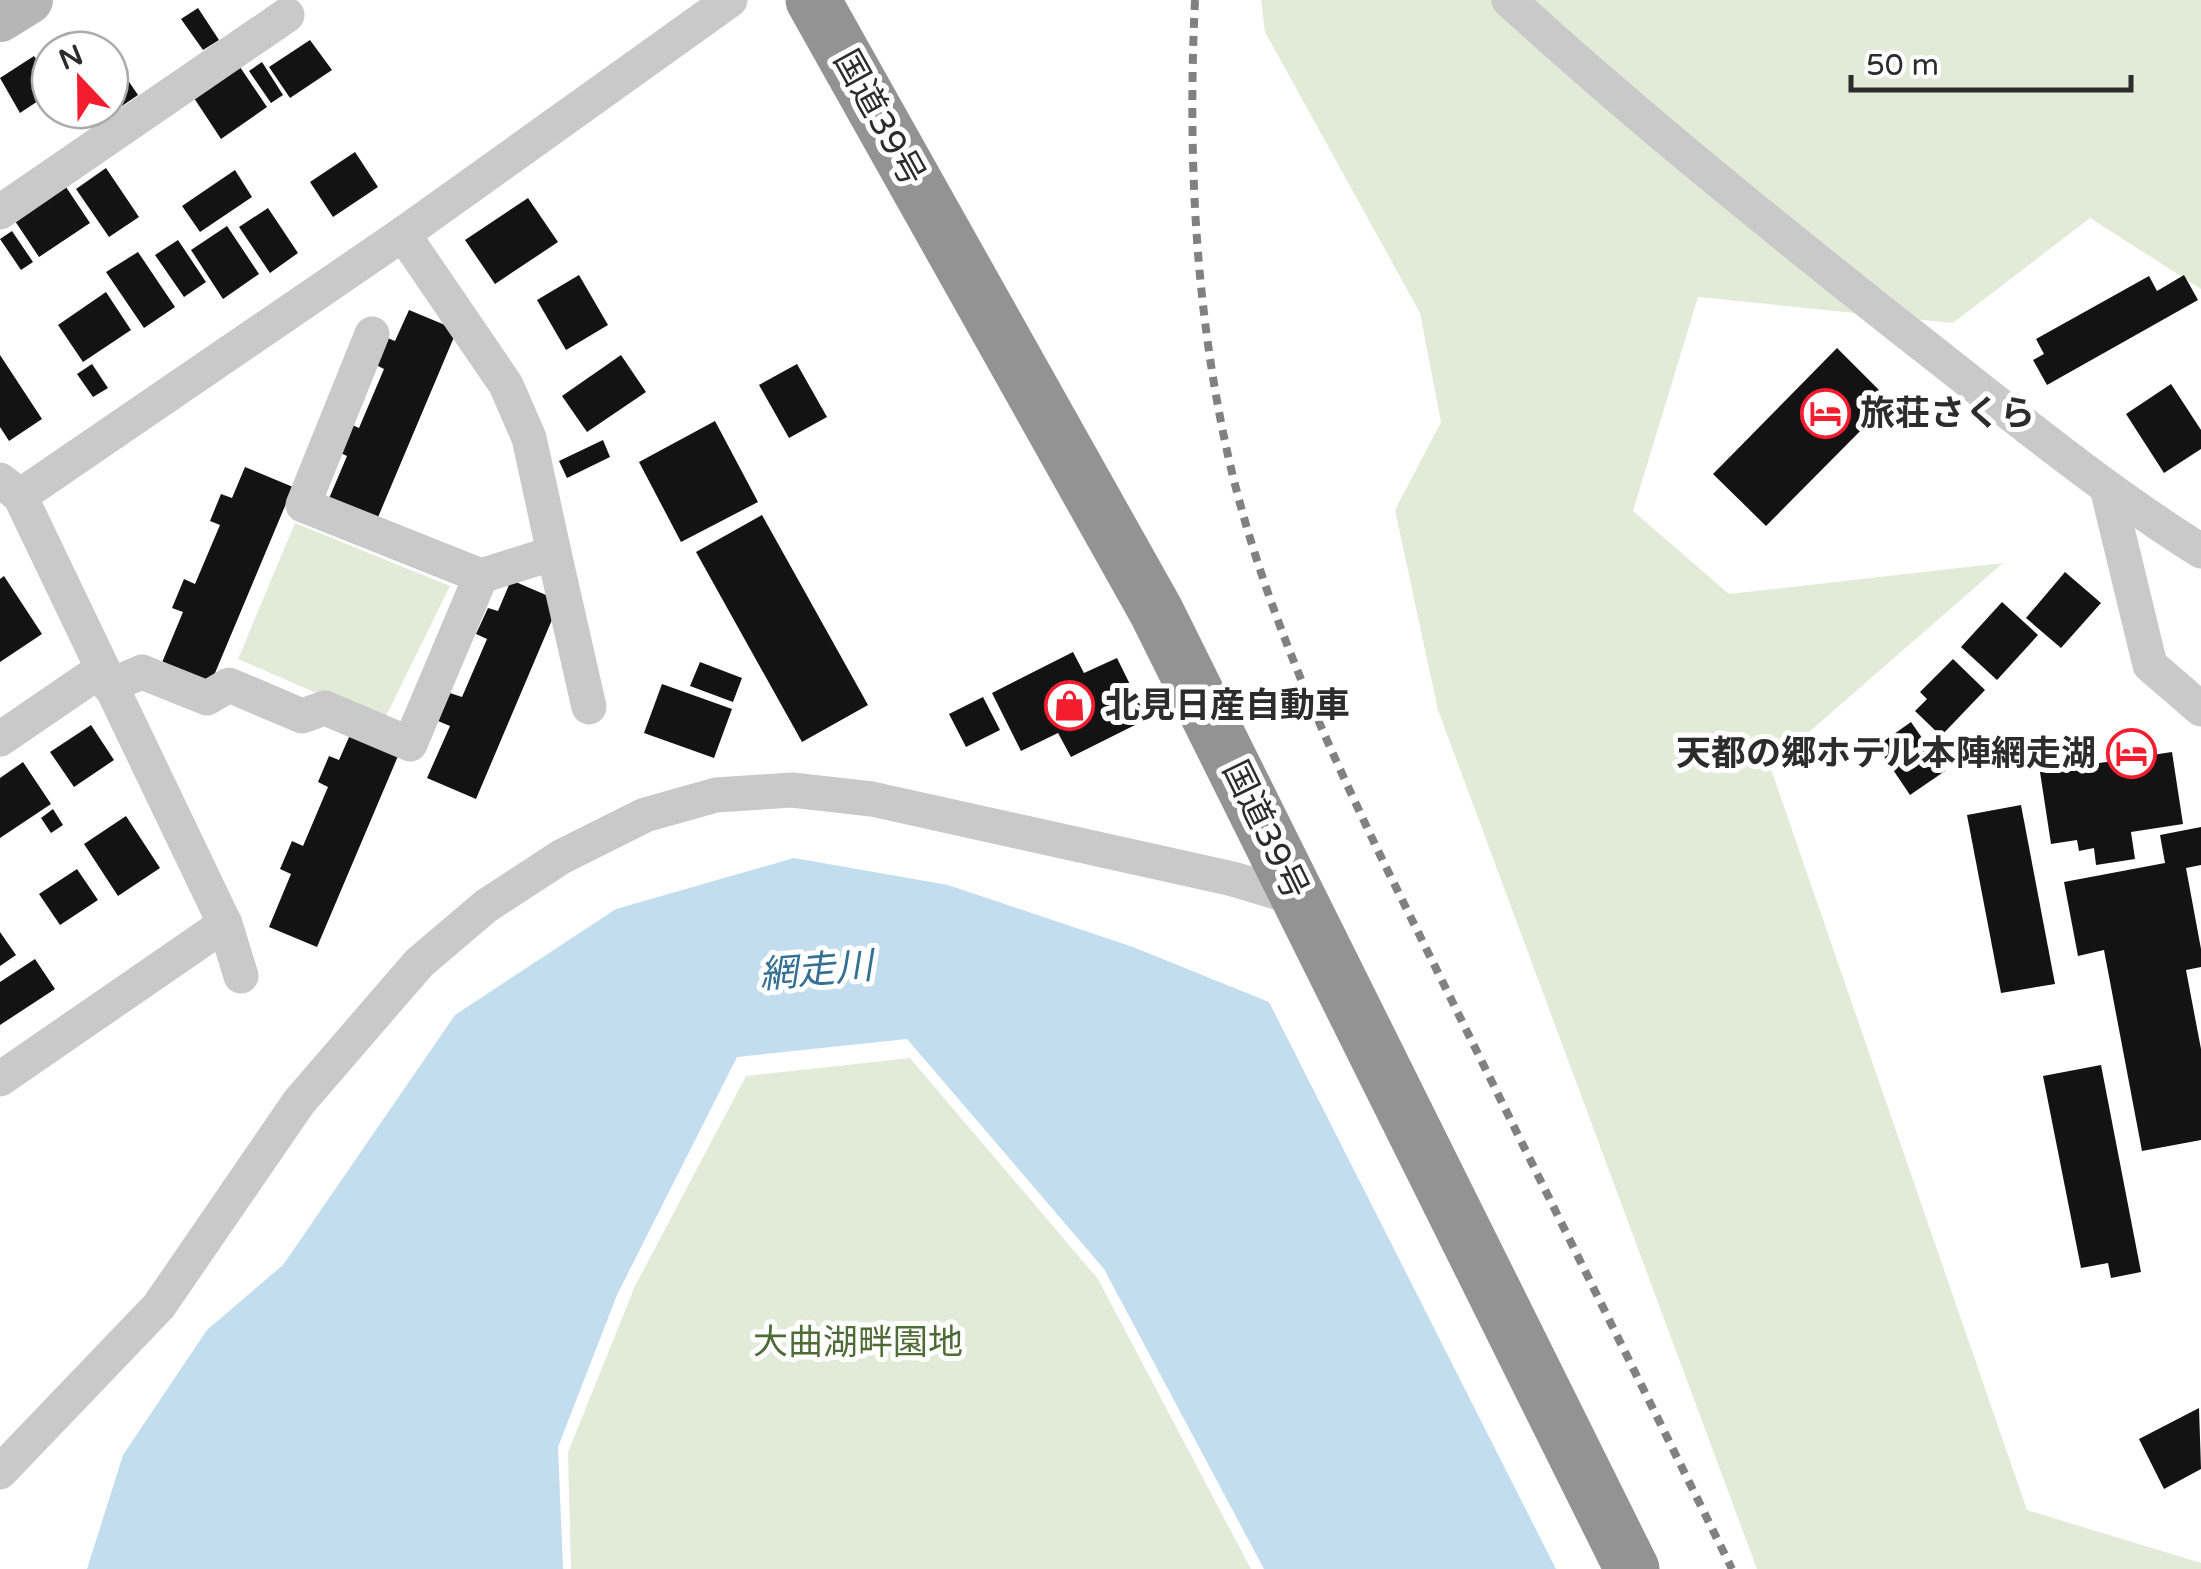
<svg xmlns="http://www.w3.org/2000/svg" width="2201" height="1569" viewBox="0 0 2201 1569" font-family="'Varela Round','Noto Sans JP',sans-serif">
  <rect width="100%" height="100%" fill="#fff"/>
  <!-- green -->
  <g fill="#e2ebd7">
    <polygon points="1261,0 2201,0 2201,289 2090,218 1953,323 1698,297 1633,511 1729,594 2003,563 1770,766 2027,1510 2201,1563 2201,1569 1757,1569 1438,710 1395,510 1441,422 1420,313 1265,32"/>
    <polygon points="295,523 450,586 383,722 238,659"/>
    <polygon points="910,1058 1098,1279 1251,1569 571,1569 568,1452 635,1286 746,1076"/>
  </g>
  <!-- water -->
  <polygon fill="#c1ddee" points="794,858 948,885 1133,947 1269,1002 1556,1569 1264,1569 1104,1269 907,1039 737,1057 617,1295 558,1447 563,1569 87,1569 123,1455 207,1330 283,1265 455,1015 616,909"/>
  <!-- building -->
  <g fill="#131313">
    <polygon points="198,8 219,40 203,50 181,19"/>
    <polygon points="310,40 332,70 290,98 269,67"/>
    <polygon points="110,54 138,95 100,121 92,110 110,110"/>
    <polygon points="34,56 50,79 50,93 20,113 0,78"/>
    <polygon points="262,62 283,95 271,103 249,71"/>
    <polygon points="238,64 267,107 221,139 192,95"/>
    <polygon points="355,152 378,187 333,217 310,182"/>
    <polygon points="106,168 139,217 109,237 76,189"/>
    <polygon points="235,170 252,197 200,232 182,206"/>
    <polygon points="66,187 90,223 39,257 15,221"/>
    <polygon points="528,198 558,242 495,284 465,240"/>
    <polygon points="268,208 298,253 270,273 239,227"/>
    <polygon points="227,226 259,274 223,299 191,250"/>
    <polygon points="12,231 33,262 21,270 0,239"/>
    <polygon points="178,240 206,282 184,297 155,255"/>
    <polygon points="138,252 175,307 144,328 106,272"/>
    <polygon points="579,275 608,325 566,350 537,300"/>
    <polygon points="2184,275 2198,300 2047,385 2033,360 2044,354 2036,339 2149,276 2157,291"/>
    <polygon points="106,292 131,330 83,362 58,325"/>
    <polygon points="409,310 457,330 373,529 325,508 347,456 336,451 348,423 359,428 384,369 374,364 385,337 395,341"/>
    <polygon points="1837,348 1890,401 1766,526 1713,474"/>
    <polygon points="0,355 42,419 9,441 0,427"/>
    <polygon points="621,355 646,392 587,432 562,396"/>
    <polygon points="92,364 108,388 93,397 77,374"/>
    <polygon points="797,364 827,417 789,438 759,385"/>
    <polygon points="2171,384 2201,430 2201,449 2164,473 2126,414"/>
    <polygon points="715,421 758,502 681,542 639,462"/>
    <polygon points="603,440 610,457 567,478 559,461"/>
    <polygon points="245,467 293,487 210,685 161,665 183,612 172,608 184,579 195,584 220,525 210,521 221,494 232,498"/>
    <polygon points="762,515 868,705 802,742 696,552"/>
    <polygon points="2065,572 2101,603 2061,648 2026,618"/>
    <polygon points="4,576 42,634 0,662 0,579"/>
    <polygon points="511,580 560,601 476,799 427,778 450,726 438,721 450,693 462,697 487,639 476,634 488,608 498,611"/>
    <polygon points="2002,602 2038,635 1997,680 1961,647"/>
    <polygon points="1073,652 1084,673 1117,658 1147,719 1071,757 1058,733 1021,751 992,693"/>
    <polygon points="1953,659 1985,690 1941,736 1915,711 1927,699 1920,692"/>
    <polygon points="700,662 742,678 733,702 690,686"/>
    <polygon points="662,684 732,709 714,758 644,733"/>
    <polygon points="983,697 1000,730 966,747 949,714"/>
    <polygon points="1911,722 1945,771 1910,795 1877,746"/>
    <polygon points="91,725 114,760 74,787 50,752"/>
    <polygon points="353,728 401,749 317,947 269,927 291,874 280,869 292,841 303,846 328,787 318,782 329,756 339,760"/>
    <polygon points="2172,752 2183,824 2131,832 2135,859 2096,865 2094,848 2079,851 2077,840 2051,844 2040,772"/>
    <polygon points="23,762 51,804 0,838 0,778"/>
    <polygon points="2021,805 2055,984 2001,993 1967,815"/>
    <polygon points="53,809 63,825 51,833 41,818"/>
    <polygon points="126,816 160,868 118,896 84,844"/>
    <polygon points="2201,827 2201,865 2186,868 2201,949 2201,967 2186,970 2201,1049 2201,1140 2142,1151 2104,950 2078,956 2064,882 2165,863 2160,835"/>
    <polygon points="77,869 98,900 60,925 39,894"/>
    <polygon points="0,932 16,955 0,966"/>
    <polygon points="35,959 55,989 0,1025 0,982"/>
    <polygon points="2101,1065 2141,1272 2111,1278 2108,1263 2081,1268 2043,1076"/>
    <polygon points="2199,1408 2201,1469 2164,1489 2139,1439"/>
  </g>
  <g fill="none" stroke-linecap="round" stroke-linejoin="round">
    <!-- street -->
    <g stroke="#c9c9c9" stroke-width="35">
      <path d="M1509,0C1636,116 1769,223 1904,330C2002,406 2096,485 2201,551"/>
      <polyline points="0,212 287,15"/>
      <polyline points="372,334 303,505 481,576"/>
      <polyline points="0,480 20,496 225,924 241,976"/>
      <polyline points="2108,492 2150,665 2201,709"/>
      <polyline points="20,496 403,234 730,0"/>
      <polyline points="554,553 589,707"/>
      <polyline points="109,686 142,672 207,698 229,685 302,716 325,708 410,744 481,576 554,553 529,438 506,385 403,234"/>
      <polyline points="0,739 101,670"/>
      <polyline points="0,1079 225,924"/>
      <polyline points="0,1472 159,1306 299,1102 419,963 486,906 561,857 645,815 716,795 792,790 872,799 1233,879 1299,899"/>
    </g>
    <!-- secondary -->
    <polyline stroke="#b6b6b6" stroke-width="48" points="0,18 29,0"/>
    <!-- highway -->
    <polyline stroke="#939393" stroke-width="55" points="813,0 1156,611 1632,1569"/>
    <!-- rail -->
    <path stroke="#818181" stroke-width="8" stroke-dasharray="10 8" stroke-linecap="butt" d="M1195,0C1188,144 1194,290 1223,432C1253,581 1317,723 1382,859L1732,1569"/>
  </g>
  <!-- icons -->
  <defs>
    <symbol id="hotel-ring" viewBox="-11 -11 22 22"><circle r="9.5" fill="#fff" stroke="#f41c2f" stroke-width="1.5"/><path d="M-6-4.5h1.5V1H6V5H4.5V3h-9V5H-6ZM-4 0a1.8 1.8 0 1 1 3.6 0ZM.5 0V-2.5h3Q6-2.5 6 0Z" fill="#f41c2f"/></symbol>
    <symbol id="shop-ring" viewBox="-11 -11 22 22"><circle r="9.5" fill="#fff" stroke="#f41c2f" stroke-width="1.5"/><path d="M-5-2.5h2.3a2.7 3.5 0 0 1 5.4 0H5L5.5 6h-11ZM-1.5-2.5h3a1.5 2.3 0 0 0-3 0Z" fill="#f41c2f"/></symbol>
  </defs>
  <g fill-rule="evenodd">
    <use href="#hotel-ring" x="1798" y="386" width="55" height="55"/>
    <use href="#shop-ring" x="1042" y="678" width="55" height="55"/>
    <use href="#hotel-ring" x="2104" y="726" width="55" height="55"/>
  </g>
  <g text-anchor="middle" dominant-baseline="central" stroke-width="10" stroke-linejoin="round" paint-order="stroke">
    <!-- street labels -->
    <g font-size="35" fill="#2c2c2c" stroke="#fff">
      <text transform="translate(879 118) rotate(61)">国道39号</text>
      <text transform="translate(1265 830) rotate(64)">国道39号</text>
    </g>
    <!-- poi labels -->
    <g font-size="35" font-weight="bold" fill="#2c2c2c" stroke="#fff" text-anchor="start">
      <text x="1860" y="414">旅荘さくら</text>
      <text x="1105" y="706">北見日産自動車</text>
      <text x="2096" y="754" text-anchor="end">天都の郷ホテル本陣網走湖</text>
    </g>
    <!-- park labels -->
    <g font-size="35" fill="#4f6b36" stroke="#fff">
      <text x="858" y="1343">大曲湖畔園地</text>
    </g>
    <!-- water labels -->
    <g font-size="38" font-style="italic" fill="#347094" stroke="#fff">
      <text transform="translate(816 971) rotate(-5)">網走川</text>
    </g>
  </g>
  <!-- north arrow -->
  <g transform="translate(80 80) rotate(338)"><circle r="48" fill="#ffffff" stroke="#ababab" stroke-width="2.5"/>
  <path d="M0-8L18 38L0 25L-18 38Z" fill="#f41c2f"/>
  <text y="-15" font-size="28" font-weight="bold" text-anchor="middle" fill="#2c2c2c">N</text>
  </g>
  <!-- scale -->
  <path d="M1851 75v15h280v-15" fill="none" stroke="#2c2c2c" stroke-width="5"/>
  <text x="1866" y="75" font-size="30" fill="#2c2c2c" stroke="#ffffff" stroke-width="8" paint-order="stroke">50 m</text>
</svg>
